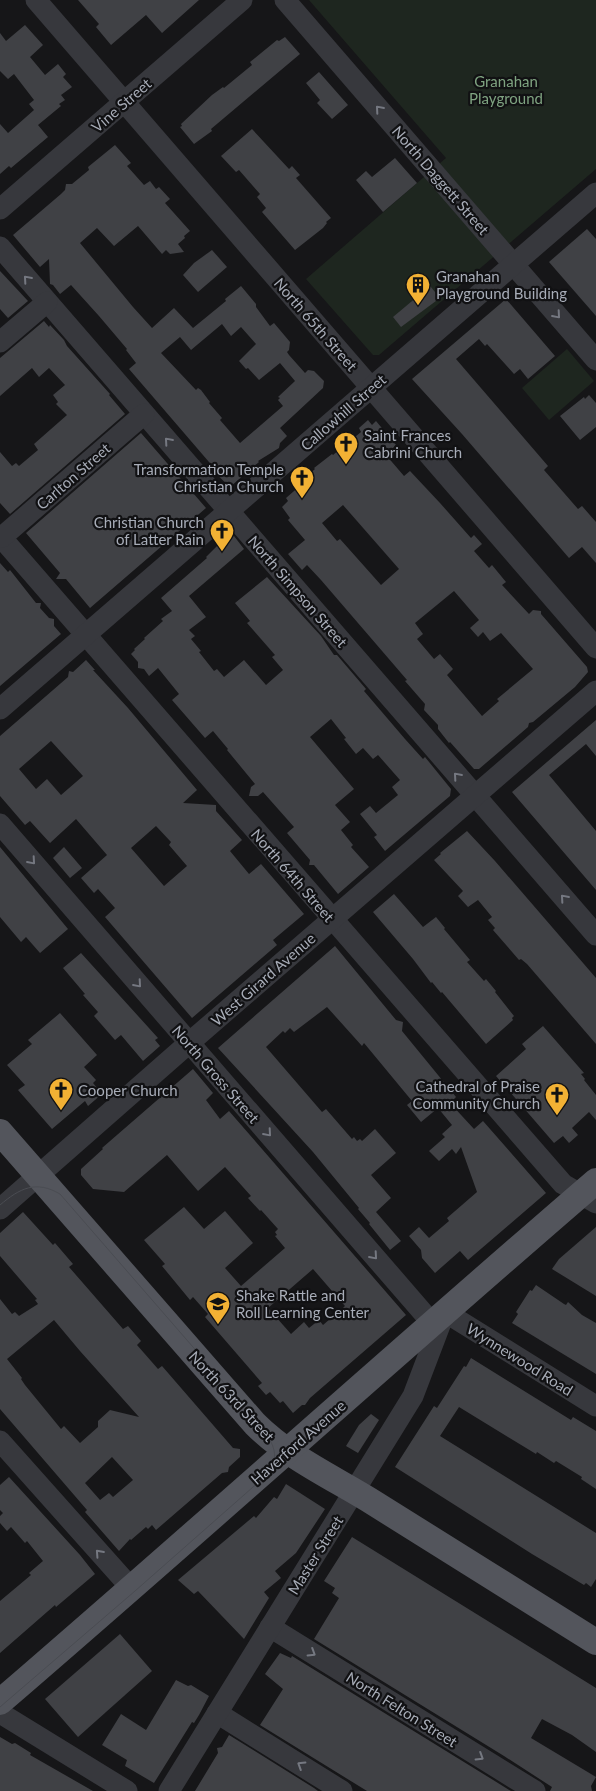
<svg xmlns="http://www.w3.org/2000/svg" width="596" height="1791" viewBox="0 0 596 1791" font-family="Lato,sans-serif">
  <rect width="100%" height="100%" fill="#161618"/>
  <!-- green -->
  <g fill="#1e261f">
    <polygon points="309,0 596,0 596,169 379,355 373,355 306,279 446,158"/>
    <polygon points="567,349 594,381 549,420 522,388"/>
  </g>
  <!-- building -->
  <g fill="#404145" fill-rule="evenodd">
    <polygon points="78,0 199,0 162,33 146,15 111,45 96,27 99,24"/>
    <polygon points="25,25 43,45 30,57 45,75 58,64 66,74 63,77 72,87 61,95 65,100 59,104 61,106 38,125 48,137 11,168 9,166 0,174 0,124 8,133 34,110 29,104 34,100 14,74 8,79 0,71 0,33 6,41"/>
    <polygon points="285,37 300,54 211,129 212,131 194,144 180,127 182,126 181,124 212,95 223,87 224,88 252,65 250,62 255,58 277,40 279,41"/>
    <polygon points="319,72 348,105 332,119 317,103 320,100 306,83"/>
    <polygon points="252,129 289,169 292,166 300,175 296,178 331,218 326,222 327,223 323,228 295,250 262,212 266,208 257,197 260,194 239,170 236,172 221,156"/>
    <path d="M115,145L131,163L127,166L144,185L150,181L156,189L159,187L170,199L165,203L190,231L184,236L185,238L178,244L184,252L170,254L166,250L162,254L138,226L114,246L97,228L80,243L133,307L152,328L174,308L193,328L226,301L225,299L241,286L256,304V307L270,326L274,323L290,342L289,350L287,352L289,355L305,373L308,370L314,371L324,381L323,388L280,428L287,436L280,443L279,448L258,461L259,462L230,487L213,471L215,469L129,369L136,363L126,350L127,349L99,316L71,285L60,294L53,285L50,284L49,259L40,267L13,235L61,194L65,190L66,184H72L89,170L88,167ZM222,324L231,336L241,327L256,344L239,361L246,369L248,368L259,380L280,363L295,381L278,397L280,398L278,400L283,406L240,443L220,420L222,418L209,403L210,402L201,390L198,388L196,390L161,353L180,337L191,350Z"/>
    <polygon points="395,158 417,183 383,212 356,180 366,171 372,177"/>
    <polygon points="587,229 596,239 596,316 549,262"/>
    <polygon points="212,250 227,267 198,292 183,275 194,263"/>
    <polygon points="0,271 28,301 8,318 0,309"/>
    <polygon points="430,286 440,298 401,327 393,317"/>
    <polygon points="506,299 555,356 528,379 520,369 514,374 487,344 485,346 479,339 456,359 548,466 544,470 578,509 582,506 596,522 596,563 582,547 569,558 462,434 412,379"/>
    <polygon points="44,321 49,327 50,325 64,340 67,346 110,394 109,395 125,414 10,514 0,503 0,452 12,466 16,463 19,466 38,450 34,444 67,415 56,404 58,402 53,395 65,385 49,368 39,377 32,368 0,396 0,358"/>
    <polygon points="589,395 596,403 596,427 580,440 560,416 584,397 585,399"/>
    <path d="M368,420L372,425L376,421L396,445L386,455L404,476L410,471L440,503L471,538L474,535L482,544L474,551L489,568L492,565L506,582L502,585L529,614L533,610L541,611V614L587,667L588,672L575,687L533,722L529,723L528,727L479,769H474L450,742L449,743L438,729V725L424,710L425,704L405,681L407,680L321,580L307,565L302,570L288,554L305,540L288,520L290,518L282,507L288,501L286,498L309,478L307,476L315,469L314,468L332,454L333,455L361,432L359,428ZM343,505L399,569L381,585L340,539L337,541L322,523ZM454,591L479,620L470,628L478,637L483,632L490,641L501,633L533,669L497,699L499,701L482,716L447,675L453,669L440,654L434,659L417,639L423,634L415,623Z"/>
    <polygon points="141,433 206,508 90,608 66,579 56,579 60,573 26,533"/>
    <polygon points="231,536 234,536 244,549 189,596 206,617 189,630 195,636 191,639 201,651 199,652 214,671 217,669 224,677 244,660 266,685 283,670 272,657 275,655 247,623 250,621 235,603 267,577 321,636 334,655 337,655 366,689 364,691 405,739 423,759 425,757 451,789 450,796 385,851 374,837 377,835 360,814 370,806 376,813 398,795 392,787 400,780 378,755 373,759 363,748 356,754 344,739 346,738 331,719 310,737 354,789 335,805 350,822 341,830 353,845 351,847 369,867 338,894 314,865 309,865 310,860 287,833 294,827 263,792 258,796 249,796 251,787 255,784 227,750 228,749 213,731 205,738 172,700 179,694 158,668 149,676 144,669 138,668 138,662 131,654 135,650 134,649 145,639 144,638 163,621 161,619 172,611 161,598 207,558 206,557 219,544 221,544"/>
    <polygon points="0,563 8,572 10,570 36,603 41,603 40,608 49,618 54,619 54,626 61,634 0,686"/>
    <path d="M86,660L95,670H93L128,708L197,790L183,803L216,805V811L242,840L230,851L249,874L261,864L304,914L273,940L277,945L192,1018L105,917L115,908L98,889L94,893L81,878L107,855L76,819L50,843L30,821L25,825L0,796V736L68,677L69,671L73,672ZM51,741L83,776L61,795L47,779L36,789L19,769ZM156,826L171,842L169,845L187,866L164,886L131,848Z"/>
    <polygon points="596,720 596,756 586,744 549,775 596,831 596,890 512,792"/>
    <polygon points="467,831 495,861 596,978 596,1044 527,964 521,959 519,960 493,930 495,928 488,920 492,917 478,900 468,907 458,896 463,891 434,860 441,854 440,853"/>
    <polygon points="0,847 68,929 40,953 26,937 21,942 0,917"/>
    <polygon points="64,847 82,868 70,878 53,858"/>
    <polygon points="394,894 423,927 436,917 445,928 444,929 470,960 467,962 484,981 486,979 496,991 495,992 514,1016 512,1018 513,1020 486,1044 442,992 441,993 432,982 431,983 413,959 373,912"/>
    <polygon points="335,946 396,1020 403,1022 402,1031 456,1097 450,1103 474,1129 483,1121 546,1193 468,1260 460,1251 435,1273 422,1258 421,1250 409,1236 419,1227 429,1238 449,1221 447,1218 477,1192 461,1147 456,1154 452,1149 439,1161 429,1151 445,1137 442,1134 452,1125 438,1108 421,1122 407,1105 412,1101 364,1043 362,1046 327,1007 294,1032 290,1028 285,1033 283,1031 266,1047 322,1112 326,1109 352,1139 354,1137 357,1141 360,1139 362,1141 375,1129 396,1153 371,1175 391,1198 376,1212 401,1241 390,1250 369,1224 370,1223 358,1209 359,1208 313,1152 218,1048"/>
    <polygon points="81,953 158,1038 155,1040 160,1046 143,1061 121,1035 115,1040 94,1016 98,1012 83,995 85,994 63,968"/>
    <polygon points="60,1013 97,1055 84,1067 96,1080 93,1083 102,1094 88,1106 85,1101 52,1129 18,1090 25,1085 7,1065 32,1044 28,1040"/>
    <polygon points="543,1026 584,1073 581,1074 585,1079 584,1080 596,1095 596,1120 589,1112 572,1128 578,1135 569,1143 563,1136 554,1143 496,1076 526,1049 522,1044"/>
    <path d="M193,1069L213,1093L206,1100L220,1119L229,1111L406,1315L310,1398L305,1405H302L293,1413L283,1401L280,1403L270,1392L266,1395L258,1386L262,1383L205,1317L208,1314L193,1297L190,1300L162,1266L165,1264L144,1240L184,1207L204,1229L225,1211L253,1243L225,1268L241,1286L285,1248L275,1236L277,1235L275,1232L278,1229L261,1210L260,1211L248,1198L251,1196L225,1167L198,1191L167,1155L124,1192L93,1189L81,1175V1169L103,1149L102,1148ZM313,1269L345,1306L323,1325L319,1320L309,1328L304,1322L291,1334L268,1308Z"/>
    <path d="M23,1212L53,1245L55,1243L73,1264L69,1267L123,1329L128,1326L141,1341L137,1345L158,1369L162,1366L233,1448L240,1449V1457L229,1467L228,1472L222,1473L156,1530L152,1525L148,1529L146,1527L131,1540L130,1539L119,1551L85,1512L87,1510L0,1409V1299L12,1314L15,1312L19,1316L38,1304L35,1300L37,1299L0,1256V1233ZM54,1320L80,1351L139,1417L110,1410L98,1421V1427L80,1443L64,1426L61,1429L25,1385L21,1379L22,1378L7,1359ZM112,1457L133,1480L113,1497L109,1493L100,1500L85,1483Z"/>
    <polygon points="596,1227 596,1296 552,1269 559,1259"/>
    <polygon points="536,1285 564,1304 566,1305 568,1302 582,1315 596,1323 596,1374 512,1323 518,1314 516,1312 530,1290 532,1291"/>
    <polygon points="471,1358 571,1420 573,1417 596,1431 596,1489 581,1479 582,1477 556,1461 554,1463 537,1452 536,1454 459,1407 440,1436 596,1533 596,1579 591,1587 586,1583 584,1585 532,1554 395,1467 434,1406 437,1408 464,1366 466,1367"/>
    <polygon points="371,1414 379,1420 358,1453 346,1446 359,1425"/>
    <polygon points="9,1477 80,1555 95,1574 56,1607 55,1605 0,1653 0,1601 31,1575 29,1573 43,1561 27,1541 25,1543 11,1527 7,1531 0,1523 0,1516 3,1513 0,1510 0,1485"/>
    <polygon points="286,1484 325,1509 296,1553 275,1571 281,1578 264,1592 269,1598 244,1639 198,1591 194,1594 178,1580 254,1516 256,1518 274,1497 277,1499"/>
    <polygon points="352,1537 596,1688 596,1752 572,1735 542,1719 531,1738 596,1777 591,1786 592,1791 550,1791 552,1787 504,1756 314,1639 339,1598 332,1593 335,1588 324,1581"/>
    <polygon points="120,1634 152,1671 78,1737 45,1699"/>
    <polygon points="280,1653 291,1658 292,1656 511,1791 367,1791 260,1725 283,1689 265,1674"/>
    <polygon points="176,1680 188,1686 191,1685 209,1696 199,1715 194,1723 192,1722 154,1783 125,1766 127,1760 102,1745 121,1714 146,1730"/>
    <polygon points="229,1735 314,1788 318,1791 195,1791 218,1753 217,1748 222,1747"/>
    <polygon points="0,1737 12,1744 15,1743 31,1753 30,1755 93,1791 0,1791"/>
  </g>
  <g fill="none" stroke-linecap="round" stroke-linejoin="round">
    <!-- minor -->
    <g stroke="#37383d" stroke-width="21">
      <polyline points="36,0 596,648"/>
      <polyline points="285,0 596,360"/>
      <polyline points="0,209 242,0"/>
      <polyline points="0,247 596,935"/>
      <polyline points="0,342 47,302"/>
      <polyline points="0,536 563,1184 596,1203"/>
      <polyline points="2,537 144,414"/>
      <polyline points="0,709 596,193"/>
      <polyline points="0,824 432,1323"/>
      <polyline points="0,1209 189,1043 596,691"/>
      <polyline points="0,1441 132,1589"/>
      <polyline points="270,1627 535,1791"/>
      <polyline points="0,1713 127,1791"/>
      <polyline points="217,1713 342,1791"/>
      <polyline points="169,1791 413,1396 445,1312 596,1406"/>
    </g>
    <!-- major -->
    <g stroke="#53555c" stroke-width="26">
      <path d="M0,1132L255,1424C289,1458 334,1478 374,1503C448,1549 522,1596 596,1642"/>
      <path d="M0,1702C200,1530 396,1353 596,1181"/>
    </g>
    <!-- tram -->
    <path stroke="#4a4c52" stroke-width="1" d="M0,1205C20,1188 36,1180 60,1194L259,1423C267,1434 279,1450 273,1464C270,1470 264,1475 261,1480L135,1591L0,1707"/>
  </g>
  <!-- one-way arrows -->
  <defs><path id="oneway-chevron" d="M-2-3.5L2.5 0L-2 3.5" fill="none" stroke-width="1.6" stroke-linecap="round" stroke-linejoin="round" transform="scale(1.25)"/></defs>
  <g stroke="#757881">
    <use href="#oneway-chevron" transform="translate(379 109) rotate(-131)"/>
    <use href="#oneway-chevron" transform="translate(27 279) rotate(-131)"/>
    <use href="#oneway-chevron" transform="translate(557 315) rotate(49)"/>
    <use href="#oneway-chevron" transform="translate(168 441) rotate(-131)"/>
    <use href="#oneway-chevron" transform="translate(457 776) rotate(-131)"/>
    <use href="#oneway-chevron" transform="translate(32 861) rotate(49)"/>
    <use href="#oneway-chevron" transform="translate(564 898) rotate(-131)"/>
    <use href="#oneway-chevron" transform="translate(138 984) rotate(49)"/>
    <use href="#oneway-chevron" transform="translate(268 1133) rotate(49)"/>
    <use href="#oneway-chevron" transform="translate(374 1256) rotate(49)"/>
    <use href="#oneway-chevron" transform="translate(99 1553) rotate(-132)"/>
    <use href="#oneway-chevron" transform="translate(312 1653) rotate(32)"/>
    <use href="#oneway-chevron" transform="translate(480 1757) rotate(32)"/>
    <use href="#oneway-chevron" transform="translate(301 1765) rotate(-148)"/>
  </g>
  <!-- icons -->
  <defs>
    <symbol id="building-pin" viewBox="-11 -11 22 30"><path d="M0 17L-7.5 6A9.5 9.5 0 1 1 7.5 6Z" fill="#f2b134" stroke="#111113"/><path d="M-4-6H4V6H1V3H-1V6H-4ZM-2.5-4.3h1.7v1.8h-1.7ZM.8-4.3h1.7v1.8H.8ZM-2.5-1h1.7V.8h-1.7ZM.8-1h1.7V.8H.8Z" fill="#111"/></symbol>
    <symbol id="church-pin" viewBox="-11 -11 22 30"><path d="M0 17L-7.5 6A9.5 9.5 0 1 1 7.5 6Z" fill="#f2b134" stroke="#111113"/><path d="M-1.2-6h2.4v3.5h3.3v2.4h-3.3V6h-2.4V-.1h-3.3v-2.4h3.3Z" fill="#111"/></symbol>
    <symbol id="school-pin" viewBox="-11 -11 22 30"><path d="M0 17L-7.5 6A9.5 9.5 0 1 1 7.5 6Z" fill="#f2b134" stroke="#111113"/><path d="M0-5L7-2L0 1L-7-2ZM-4 1L0 2.5L4 1V4Q0 6-4 4Z" fill="#111"/></symbol>
  </defs>
  <g fill-rule="evenodd">
    <use href="#building-pin" x="404" y="271" width="28" height="38"/>
    <use href="#church-pin" x="332" y="430" width="28" height="38"/>
    <use href="#church-pin" x="288" y="464" width="28" height="38"/>
    <use href="#church-pin" x="208" y="517" width="28" height="38"/>
    <use href="#church-pin" x="47" y="1076" width="28" height="38"/>
    <use href="#church-pin" x="543" y="1081" width="28" height="38"/>
    <use href="#school-pin" x="204" y="1290" width="28" height="38"/>
  </g>
  <g text-anchor="middle" dominant-baseline="central" stroke-width="4.5" stroke-linejoin="round" paint-order="stroke">
    <!-- park labels -->
    <g font-size="15" fill="#7fa381" stroke="#111113">
      <text x="506" y="81">Granahan<tspan x="506" dy="17">Playground</tspan></text>
    </g>
    <!-- street labels -->
    <g font-size="15" fill="#a8adb8" stroke="#111113">
      <text transform="translate(121 105) rotate(-41)">Vine Street</text>
      <text transform="translate(441 180) rotate(49)">North Daggett Street</text>
      <text transform="translate(316 324) rotate(49)">North 65th Street</text>
      <text transform="translate(343 412) rotate(-41)">Callowhill Street</text>
      <text transform="translate(73 476) rotate(-41)">Carlton Street</text>
      <text transform="translate(298 591) rotate(49)">North Simpson Street</text>
      <text transform="translate(293 875) rotate(49)">North 64th Street</text>
      <text transform="translate(263 979) rotate(-41)">West Girard Avenue</text>
      <text transform="translate(216 1074) rotate(49)">North Gross Street</text>
      <text transform="translate(520 1359) rotate(32)">Wynnewood Road</text>
      <text transform="translate(232 1396) rotate(47)">North 63rd Street</text>
      <text transform="translate(298 1442) rotate(-41)">Haverford Avenue</text>
      <text transform="translate(315 1555) rotate(-58)">Master Street</text>
      <text transform="translate(402 1709) rotate(32)">North Felton Street</text>
    </g>
    <!-- poi labels -->
    <g font-size="15" fill="#a8adb8" stroke="#111113" text-anchor="start">
      <text x="436" y="276">Granahan<tspan x="436" dy="17">Playground Building</tspan></text>
      <text x="364" y="435">Saint Frances<tspan x="364" dy="17">Cabrini Church</tspan></text>
      <text x="284" y="469" text-anchor="end">Transformation Temple<tspan x="284" dy="17">Christian Church</tspan></text>
      <text x="204" y="522" text-anchor="end">Christian Church<tspan x="204" dy="17">of Latter Rain</tspan></text>
      <text x="540" y="1086" text-anchor="end">Cathedral of Praise<tspan x="540" dy="17">Community Church</tspan></text>
      <text x="78" y="1090">Cooper Church</text>
      <text x="236" y="1295">Shake Rattle and<tspan x="236" dy="17">Roll Learning Center</tspan></text>
    </g>
  </g>
</svg>
